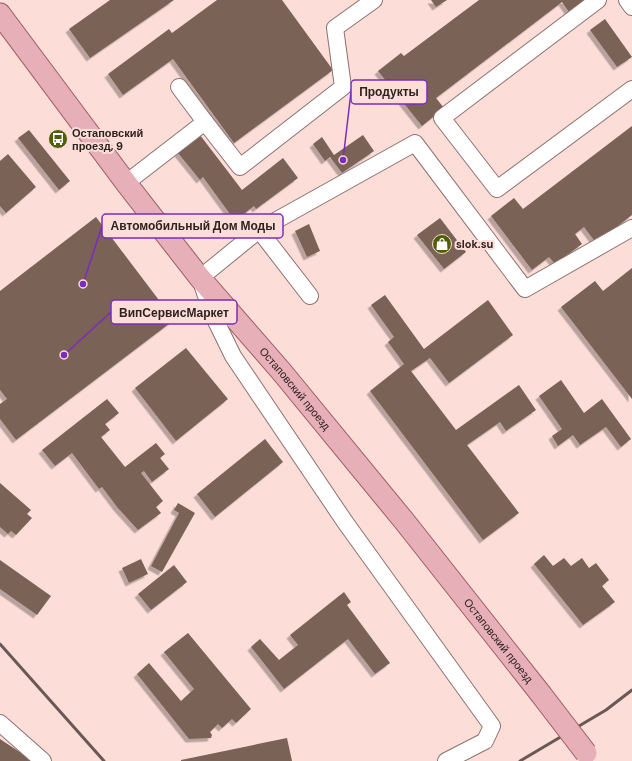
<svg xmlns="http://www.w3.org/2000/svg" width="632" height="761" viewBox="0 0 632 761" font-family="'DM Sans',sans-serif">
  <defs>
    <filter id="shadow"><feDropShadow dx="-3.5" dy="3.5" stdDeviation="0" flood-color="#0004"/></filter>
  </defs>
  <rect width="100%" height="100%" fill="#fcddd8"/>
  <!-- building -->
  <g fill="#7a6257" filter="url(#shadow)">
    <polygon points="110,0 174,0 90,58 69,29"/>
    <polygon points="217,0 282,0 333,70 234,143 173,59 123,95 108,74 169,29 172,33"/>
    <polygon points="431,0 447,0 436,7"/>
    <polygon points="479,0 585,0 569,12 562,2 436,98 444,108 422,126 378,71 401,53 404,56"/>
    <polygon points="605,19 632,57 617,67 590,30"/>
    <polygon points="632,126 632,215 596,243 584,227 575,234 582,244 555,264 549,257 532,270 491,216 514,198 523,209"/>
    <polygon points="29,130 70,181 59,190 18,138"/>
    <polygon points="200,135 242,190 283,158 298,178 256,209 254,206 235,221 203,177 200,180 178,153"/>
    <polygon points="363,135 374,151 342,173 330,157 325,161 313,144 322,137 334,155"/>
    <polygon points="8,154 36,187 6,213 0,206 0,161"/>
    <polygon points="96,217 174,320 16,440 0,419 0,404 7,399 0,390 0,291"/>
    <polygon points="440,218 466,252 444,269 417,235"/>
    <polygon points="309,224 320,251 307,257 295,231"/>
    <polygon points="632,268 632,399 561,307 595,281 603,291"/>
    <polygon points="385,295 424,349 488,300 513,335 449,383 430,358 411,371 456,430 519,385 536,410 506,431 500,422 467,445 519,513 483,540 370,391 404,364 388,342 394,337 371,305"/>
    <polygon points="186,348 228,399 176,441 135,388"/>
    <polygon points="561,380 584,413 602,399 631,439 621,447 606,427 580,445 573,435 558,446 552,436 562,429 539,396"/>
    <polygon points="107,399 119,413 105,424 110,430 101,437 125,467 156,443 165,454 160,458 169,469 152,482 144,471 141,473 163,501 156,507 161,513 138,530 117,507 102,487 99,489 72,453 55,466 42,450"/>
    <polygon points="265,439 283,462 215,517 197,494"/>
    <polygon points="0,483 31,510 27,514 32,518 16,535 11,531 8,534 0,527"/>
    <polygon points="178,503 195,513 162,572 151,566 179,513 174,510"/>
    <polygon points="544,555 553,566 564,558 571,566 582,558 589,568 596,563 609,580 602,586 615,602 583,625 534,564"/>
    <polygon points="141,559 148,574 129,583 122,568"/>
    <polygon points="0,560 51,596 37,615 0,589"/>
    <polygon points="174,565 187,582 151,610 138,594"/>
    <polygon points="344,592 351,602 347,605 390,663 375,674 348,639 284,689 251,647 260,639 279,660 298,645 290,635"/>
    <polygon points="188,633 251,709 236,723 232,719 222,728 218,724 210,732 212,735 211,738 189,739 137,674 149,663 181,701 194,689 164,652"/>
    <polygon points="287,738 292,761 181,761 181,760"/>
    <polygon points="0,739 33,761 0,761"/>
  </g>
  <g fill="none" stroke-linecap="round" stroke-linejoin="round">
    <defs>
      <g id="minor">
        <polyline points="598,0 442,118 497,189 632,89"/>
        <polyline points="627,0 632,7"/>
        <polyline points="179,87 205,122"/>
        <polyline points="126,183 205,122 240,167 343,87 335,28 374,0"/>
        <polyline points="259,230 310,296"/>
        <polyline points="0,723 43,761"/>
        <polyline points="446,761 485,741 492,726 345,522 233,356 211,311 200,278 259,230 415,143 525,289 632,228"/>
      </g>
      <g id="major">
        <path id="s1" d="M0,14L126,183L200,278L281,371L405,522L540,693"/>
      </g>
    </defs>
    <!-- minor casing -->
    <use href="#minor" stroke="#8d726d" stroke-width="18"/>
    <!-- major casing -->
    <use href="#major" stroke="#9c5b64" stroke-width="23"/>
    <!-- minor -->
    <use href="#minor" stroke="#fff" stroke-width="16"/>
    <!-- major -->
    <use href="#major" stroke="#e7afb8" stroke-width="21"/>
    <!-- rail -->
    <g stroke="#6a5855" stroke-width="3">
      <polyline points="0,644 104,761"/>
      <polyline points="520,761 606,710 632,690"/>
    </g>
    <defs>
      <polyline id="major-bridge" points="540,693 586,753"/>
    </defs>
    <!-- major-bridge casing -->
    <use href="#major-bridge" stroke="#9c5b64" stroke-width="23" stroke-linecap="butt"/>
    <!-- major-bridge -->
    <use href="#major-bridge" stroke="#e7afb8" stroke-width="21"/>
  </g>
  <!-- icons -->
  <defs>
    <symbol id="bus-disc" viewBox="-11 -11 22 22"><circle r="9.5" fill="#4e6005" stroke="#fcddd8"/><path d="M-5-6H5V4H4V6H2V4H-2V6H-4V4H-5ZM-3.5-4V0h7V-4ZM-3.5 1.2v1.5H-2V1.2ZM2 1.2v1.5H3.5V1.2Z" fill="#fff"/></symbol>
    <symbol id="shop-disc" viewBox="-11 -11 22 22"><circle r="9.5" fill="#4e6005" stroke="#fcddd8"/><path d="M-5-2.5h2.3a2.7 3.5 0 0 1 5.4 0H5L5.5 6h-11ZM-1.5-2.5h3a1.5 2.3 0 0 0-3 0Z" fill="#fff"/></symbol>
  </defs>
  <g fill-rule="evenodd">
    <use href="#bus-disc" x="47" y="128" width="22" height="22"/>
    <use href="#shop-disc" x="431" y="233" width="22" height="22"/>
  </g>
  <g text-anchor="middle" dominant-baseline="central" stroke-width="4" stroke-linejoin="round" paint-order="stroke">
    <!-- poi labels -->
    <g font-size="11" font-weight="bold" fill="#2e2220" stroke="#fcddd8" text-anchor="start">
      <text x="72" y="133">Остаповский<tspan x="72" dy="13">проезд, 9</tspan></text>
      <text x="456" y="244">slok.su</text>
    </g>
    <!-- street labels -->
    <g font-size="11" fill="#2e2220" stroke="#fcddd8">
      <text stroke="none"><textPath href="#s1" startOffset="477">Остаповский проезд</textPath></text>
      <text stroke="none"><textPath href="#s1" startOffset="801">Остаповский проезд</textPath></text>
    </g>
  </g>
  <!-- callouts -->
  <path fill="none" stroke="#7b2cbf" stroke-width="1.5" d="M343 160L351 92M83 284L102 226M64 355L111 312"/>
  <g fill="#7b2cbf" stroke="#fcddd8" stroke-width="1.5">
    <circle cx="343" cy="160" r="4"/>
    <circle cx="83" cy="284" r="4"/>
    <circle cx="64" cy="355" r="4"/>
  </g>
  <g fill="#fcddd8" stroke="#7b2cbf" stroke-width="1.5">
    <rect x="351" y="80" width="76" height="24" rx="4"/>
    <rect x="102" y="214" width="181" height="24" rx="4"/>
    <rect x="111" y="300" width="126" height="24" rx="4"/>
  </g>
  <g font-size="12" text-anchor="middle" font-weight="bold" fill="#2e2220">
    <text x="389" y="96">Продукты</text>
    <text x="193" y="230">Автомобильный Дом Моды</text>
    <text x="174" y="317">ВипСервисМаркет</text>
  </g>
</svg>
